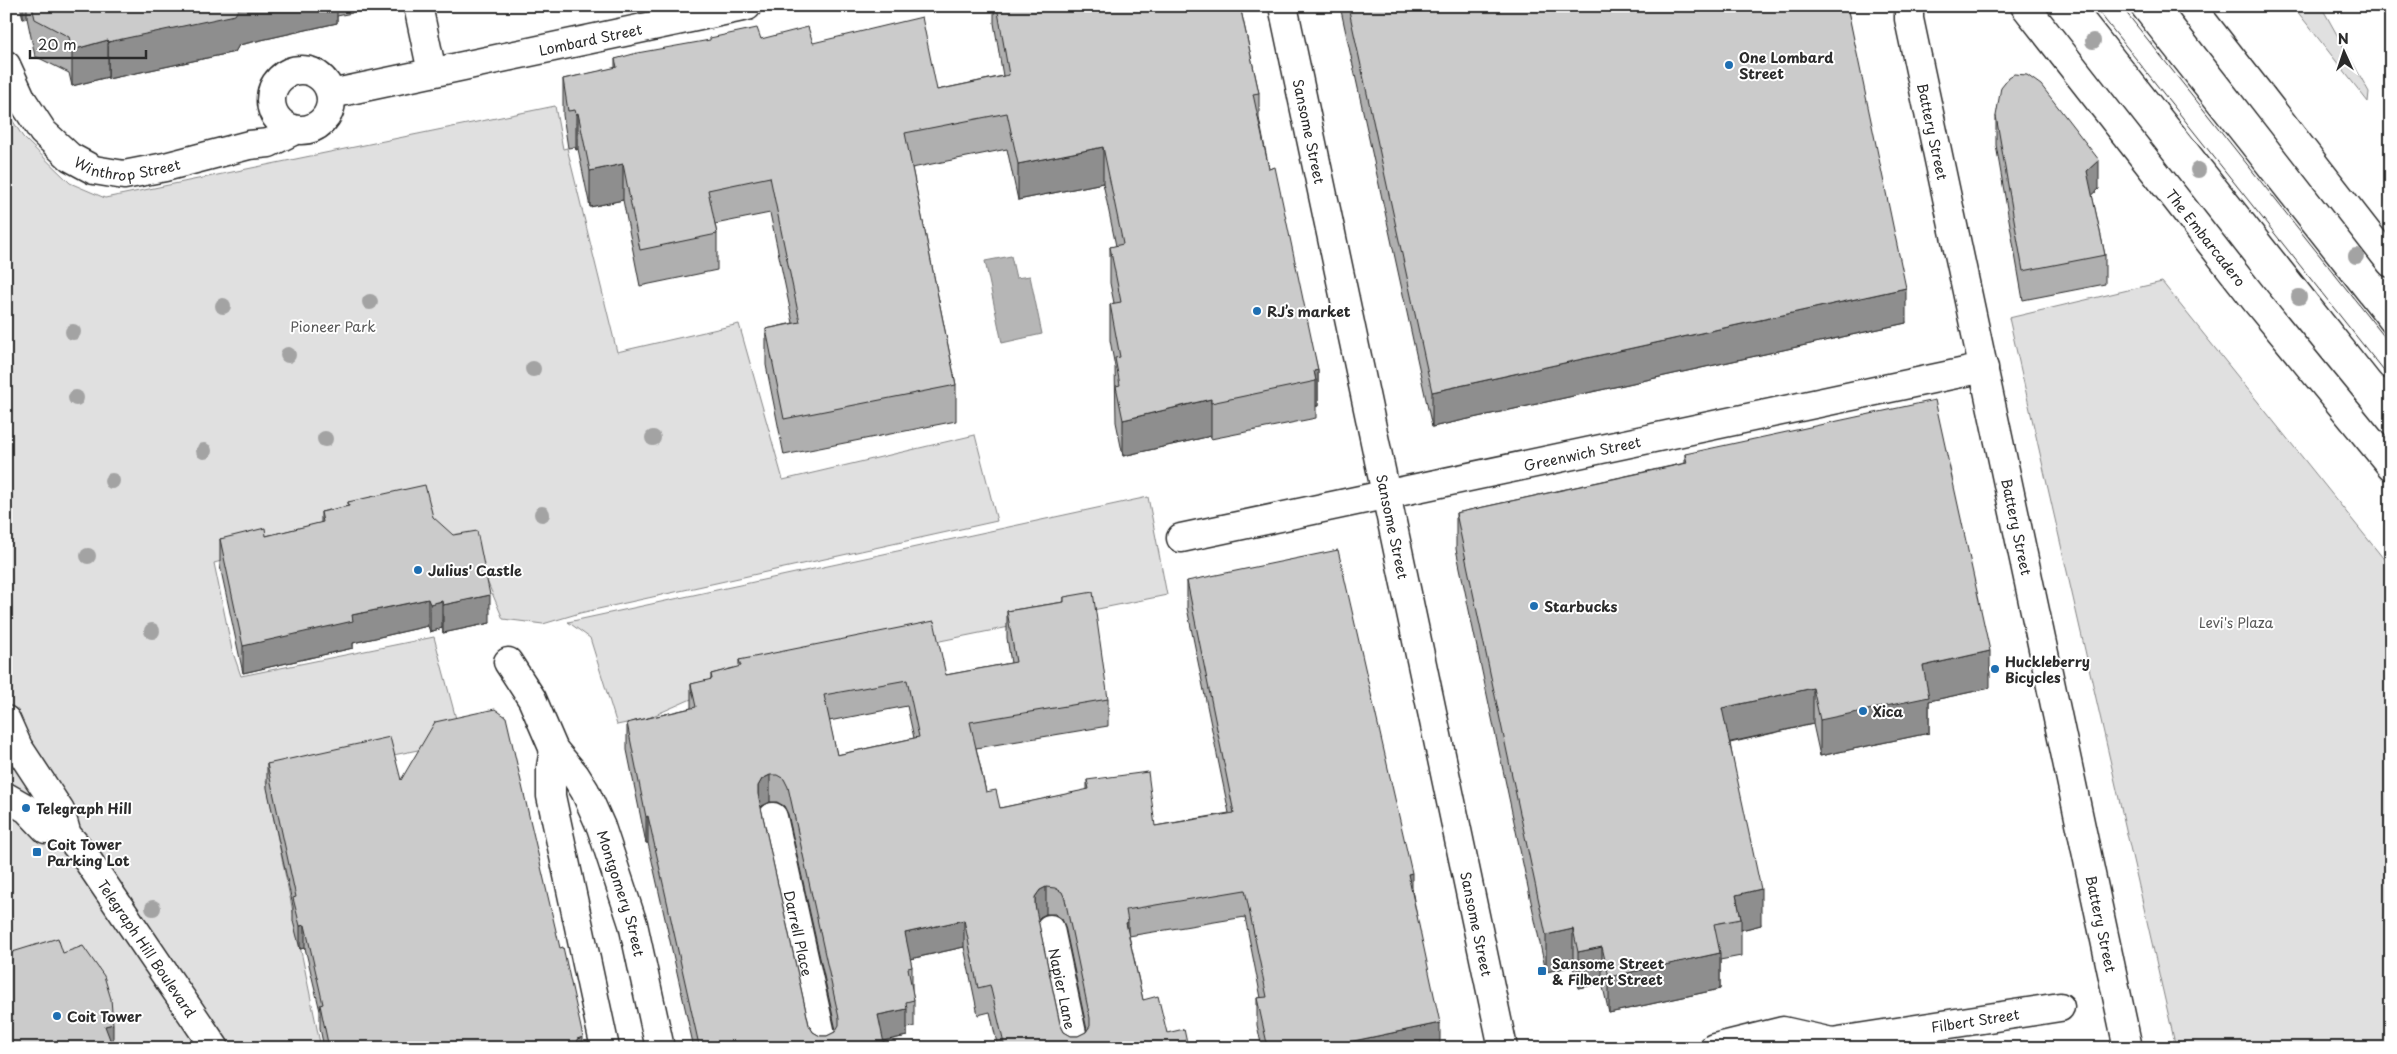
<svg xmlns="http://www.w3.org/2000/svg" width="2397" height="1054" viewBox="0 0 2397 1054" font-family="'Playpen Sans',sans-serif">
  <rect width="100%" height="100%" fill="#fff"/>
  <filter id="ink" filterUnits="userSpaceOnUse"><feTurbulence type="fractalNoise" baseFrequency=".02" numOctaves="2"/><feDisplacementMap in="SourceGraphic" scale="10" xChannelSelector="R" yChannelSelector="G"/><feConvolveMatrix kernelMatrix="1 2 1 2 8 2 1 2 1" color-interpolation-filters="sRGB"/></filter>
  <g filter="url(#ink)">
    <!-- green -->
    <g fill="#e0e0e0" stroke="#868686">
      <polygon points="2293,6 2321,6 2369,92 2368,102"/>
      <polygon points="555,106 563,149 567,148 617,352 739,324 783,480 975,435 997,521 580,613 543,624 503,619 477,557 442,544 423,507 214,563 232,650 241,676 434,637 462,741 266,781 321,1048 6,1048 6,110 23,137 70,183 105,198"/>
      <polygon points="2162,282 2391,568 2391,1048 2176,1048 2009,318"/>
      <polygon points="1148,497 1167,595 723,685 646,719 617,725 590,638 568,622"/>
    </g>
    <!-- water -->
    <polygon fill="#b6b6b6" stroke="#7e7e7e" points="1011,256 1016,278 1030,276 1042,334 1002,343 985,261"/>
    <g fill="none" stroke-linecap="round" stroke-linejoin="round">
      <defs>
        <g id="minor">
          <polyline points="418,6 432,72"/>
          <path id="s1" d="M1283,6L1503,1048"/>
          <path id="s2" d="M1909,6V19L2128,1048"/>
          <polyline points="2107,6 2391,365"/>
          <path id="s3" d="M6,65L22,100L43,132L70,157L94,170L124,175L165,167L249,145L269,143L295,130"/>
          <circle cx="301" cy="100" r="30"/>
          <path id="s4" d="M331,94L747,6"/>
          <path id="s5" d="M1181,538L1984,368"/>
          <path id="s6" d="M508,662L532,699L554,750L575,775L585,791L601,827L633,924L660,1048"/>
          <path id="s7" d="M6,720L18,747L60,811L67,835L82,852L215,1048"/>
          <polyline points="554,750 551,767 551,796 605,1048"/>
          <polyline points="6,797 27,809 46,829"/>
          <path id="s8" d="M773,817L824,1048"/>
          <path id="s9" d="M1050,929L1075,1048"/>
          <path id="s10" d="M1714,1048L1783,1031L1832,1042L2060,1007"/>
        </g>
        <g id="major">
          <path id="s11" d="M2025,6L2256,301L2391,466"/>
          <polyline points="2191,6 2391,263"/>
        </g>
      </defs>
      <!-- minor casing -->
      <use href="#minor" stroke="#2b2b2b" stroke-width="31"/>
      <!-- major casing -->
      <use href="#major" stroke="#2b2b2b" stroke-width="31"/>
      <!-- minor -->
      <use href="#minor" stroke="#fff" stroke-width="28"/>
      <!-- major -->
      <use href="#major" stroke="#fff" stroke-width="28"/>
      <!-- tram -->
      <g stroke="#2b2b2b" stroke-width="1">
        <polyline points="2094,6 2391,380"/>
        <polyline points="2121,6 2391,345"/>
      </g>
    </g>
    <!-- trees -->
    <g fill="#a3a3a3">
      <circle cx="2093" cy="41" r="8"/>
      <circle cx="2198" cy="170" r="8"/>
      <circle cx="2356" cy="256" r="8"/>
      <circle cx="2299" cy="297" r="8"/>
      <circle cx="370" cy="302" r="8"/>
      <circle cx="223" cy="306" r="8"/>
      <circle cx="73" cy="332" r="8"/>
      <circle cx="288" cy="355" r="8"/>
      <circle cx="533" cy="369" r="8"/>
      <circle cx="76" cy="398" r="8"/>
      <circle cx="653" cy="438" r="8"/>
      <circle cx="325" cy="439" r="8"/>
      <circle cx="204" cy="451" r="8"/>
      <circle cx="112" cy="481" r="8"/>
      <circle cx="542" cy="514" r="8"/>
      <circle cx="88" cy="556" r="8"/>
      <circle cx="152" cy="631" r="8"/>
      <circle cx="153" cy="908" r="8"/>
    </g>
    <!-- wall -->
    <g fill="#afafaf" stroke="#2b2b2b" fill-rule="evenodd">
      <polygon points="20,6 355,6 352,7 352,13 337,16 337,23 239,45 235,52 108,79 108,77 72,86 69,73 35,56 27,18 23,19"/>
      <polygon points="994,6 1240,6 1259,93 1259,118 1269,169 1318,370 1318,406 1316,406 1316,418 1211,439 1211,436 1123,456 1116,422 1115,367 1110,340 1110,304 1114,303 1110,283 1110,247 1116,246 1103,183 1018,200 1007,149 912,168 956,385 956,421 784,455 766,365 766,329 793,323 770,213 715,224 717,234 717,270 640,286 623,200 590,207 578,149 576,150 575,147 568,148 563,115 563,79 615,68 615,59 761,39 813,43 937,90 1003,76 994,23"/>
      <polygon points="1340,6 1847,6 1906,323 1432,427"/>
      <polygon points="1996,116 2099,189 2092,195 2105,255 2105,284 2023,300 1996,145"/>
      <polygon points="1685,454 1990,688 1929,701 1929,733 1820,756 1813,724 1730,743 1761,925 1741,930 1741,956 1720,960 1720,989 1609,1013 1602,983 1578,988 1573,966 1546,972 1456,549 1456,513 1685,463"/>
      <polygon points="348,502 433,517 490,623 443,633 442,628 430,632 428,626 353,643 353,648 243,673 220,566 220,539 266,536 321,523 321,512 348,506"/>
      <path d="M1187,581L1412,889L1440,1048H1262L1257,1025V998H1261L1245,917L1129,936L1143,1000L1167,1033L1188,1048H998L990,1012L978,1015L964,947L910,959L912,967V990L914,1000V1027L907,1028V1036L883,1041L885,1048H694L648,843H646L627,750V723L691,708V684L711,680V674L739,667V660L946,675L1011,663L1007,638V611L1064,602V597L1108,699V726L976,748L986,792L1000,808L1087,790V780L1155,826L1229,813L1187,608ZM907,706L914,738L837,755L829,721ZM770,802H777L784,806L788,814L836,1030L835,1032L827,1036H820L813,1032L809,1025L761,808L762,806ZM1046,914H1055L1062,919L1065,926L1087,1030L1086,1032L1078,1036H1071L1064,1032L1060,1024L1038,920L1040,917Z"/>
      <polygon points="267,764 401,780 583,1048 324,1048 320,1028 320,1011 305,948 300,949 293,921 293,906 267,788"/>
    </g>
    <!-- shaded-wall -->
    <g fill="#8e8e8e" stroke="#2b2b2b">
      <polygon points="23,6 27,6 27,18 23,19"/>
      <polygon points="249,6 337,6 337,23 239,45 235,52 108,79 108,42"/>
      <polygon points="108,40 108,77 72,86 72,50"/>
      <polygon points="578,113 578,149 576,150 576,114"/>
      <polygon points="1103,147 1103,183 1018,200 1018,164"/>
      <polygon points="2099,160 2099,189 2087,200 2087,171"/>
      <polygon points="623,164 623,200 590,207 590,171"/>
      <polygon points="1906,288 1906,323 1432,427 1432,392"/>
      <polygon points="1318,370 1318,406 1316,406 1316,381 1314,371"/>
      <polygon points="1211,399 1211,436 1123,456 1123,420"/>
      <polygon points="490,595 490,623 443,633 443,605"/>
      <polygon points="428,599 428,626 353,643 353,648 243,673 243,646 352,615"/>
      <polygon points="442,601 442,628 430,632 430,604"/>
      <polygon points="1990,651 1990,688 1929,701 1929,733 1820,756 1820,720 1923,666"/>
      <polygon points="1813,688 1813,724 1722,744 1722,708"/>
      <polygon points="770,775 770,802 762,806 758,813 758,786 762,779"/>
      <polygon points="648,816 648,843 646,843 646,817"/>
      <polygon points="1412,873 1412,900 1408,874"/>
      <polygon points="1046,887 1046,914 1040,917 1035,924 1035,897 1040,890"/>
      <polygon points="1761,889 1761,925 1741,930 1741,919 1736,895"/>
      <polygon points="964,920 964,947 905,960 905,933"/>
      <polygon points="1128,922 1128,949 1126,923"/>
      <polygon points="305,925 305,948 300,949 300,926"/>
      <polygon points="1573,929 1573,966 1546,972 1546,935"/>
      <polygon points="1602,947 1602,983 1578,988 1578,952"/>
      <polygon points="1720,953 1720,989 1609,1013 1609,977"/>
      <polygon points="907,1009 907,1036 878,1042 878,1015"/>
      <polygon points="1440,1023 1440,1048 1320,1048"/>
      <polygon points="113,1024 113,1048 94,1048 105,1026"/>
      <polygon points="583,1037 583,1048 577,1048 577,1039"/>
    </g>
    <!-- building -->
    <g fill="#cbcbcb" stroke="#2b2b2b" fill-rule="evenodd">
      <polygon points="32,6 249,6 239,8 235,15 108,42 108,40 72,50 69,37 35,19"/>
      <polygon points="997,6 1240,6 1259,93 1253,94 1269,169 1275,167 1318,370 1314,371 1316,381 1211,403 1211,399 1123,420 1116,386 1120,385 1115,358 1120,357 1110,304 1121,302 1110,247 1123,244 1103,147 1018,164 1007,113 905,133 956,385 784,419 766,329 800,322 770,177 708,190 717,234 640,250 623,164 590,171 578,113 576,114 575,110 568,111 563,79 617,67 615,59 637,53 710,40 710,38 757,28 761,39 808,27 813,43 922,17 937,90 1009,75"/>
      <polygon points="1348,6 1847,6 1906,288 1432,392"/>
      <polygon points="2014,74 2027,75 2041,85 2099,160 2087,171 2105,255 2023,271 1996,116 2001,87 2009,77"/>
      <polygon points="1935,400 1990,651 1923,666 1929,697 1820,720 1813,688 1722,708 1761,889 1736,895 1741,919 1714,924 1720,953 1609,977 1602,947 1578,952 1573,929 1546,935 1456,513 1687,463 1685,454"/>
      <polygon points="425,485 433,517 453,535 477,531 490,595 443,605 442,601 430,604 428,599 352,615 353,621 243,646 220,539 265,528 266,536 323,522 321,512 349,506 348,502"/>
      <path d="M1338,550L1412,873L1408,874L1440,1023L1320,1048H1268L1257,998L1267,997L1245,890L1126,910L1128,922L1126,923L1143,1000L1158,996L1167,1033L1184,1029L1188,1048H1005L990,985L978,988L964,920L905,933L912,967L908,968L914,1000L906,1002L907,1009L878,1015L885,1048H697V1045H699L648,816L646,817L627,723L696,707L691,684L712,679L711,674L741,666L739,660L934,621L946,675L1016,662L1007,611L1064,602V597L1093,592L1108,699L970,722L986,792L996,790L1000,808L1089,789L1087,780L1148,772L1155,826L1234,813L1187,581ZM907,680L919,737L837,755L824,695ZM770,775H777L784,779L788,787L839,1018V1025L835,1032L827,1036H820L813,1032L809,1025L758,794V786L762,779ZM1046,887L1055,888L1062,892L1065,899L1090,1018V1026L1086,1032L1078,1036H1071L1064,1032L1060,1024L1035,905V897L1040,890Z"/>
      <polygon points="495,709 506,717 560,948 563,947 583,1037 577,1039 579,1048 329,1048 320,1005 323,1004 305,925 300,926 293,898 296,897 267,764 390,737 401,780 435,722"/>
      <polygon points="58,938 63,953 83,946 104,976 111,999 113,1024 105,1026 111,1042 94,1048 6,1048 6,954"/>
      <polygon points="2391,1045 2391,1048 2378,1048"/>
    </g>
  </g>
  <!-- markers -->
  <g fill="#1f6fb2" stroke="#fff" stroke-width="2">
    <circle cx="1729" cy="65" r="5"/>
    <circle cx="1257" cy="311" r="5"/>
    <circle cx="418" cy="570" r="5"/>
    <circle cx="1534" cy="606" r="5"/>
    <circle cx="1995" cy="669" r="5"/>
    <circle cx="1863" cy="711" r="5"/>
    <circle cx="26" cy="808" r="5"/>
    <rect x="32" y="847" width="10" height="10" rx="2.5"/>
    <rect x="1537" y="966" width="10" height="10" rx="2.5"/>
    <circle cx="57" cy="1016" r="5"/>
  </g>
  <g text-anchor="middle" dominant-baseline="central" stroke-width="4" stroke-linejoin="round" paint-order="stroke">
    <!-- street labels -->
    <g font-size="14" fill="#2b2b2b" stroke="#fff">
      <text stroke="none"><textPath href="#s4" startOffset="265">Lombard Street</textPath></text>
      <text stroke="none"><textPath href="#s1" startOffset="128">Sansome Street</textPath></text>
      <text stroke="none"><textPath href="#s2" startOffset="128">Battery Street</textPath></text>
      <text stroke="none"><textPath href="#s3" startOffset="174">Winthrop Street</textPath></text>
      <text stroke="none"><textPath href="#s11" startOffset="294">The Embarcadero</textPath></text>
      <text stroke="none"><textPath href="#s5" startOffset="410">Greenwich Street</textPath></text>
      <text stroke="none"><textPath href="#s1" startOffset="532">Sansome Street</textPath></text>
      <text stroke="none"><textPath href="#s2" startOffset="532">Battery Street</textPath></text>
      <text stroke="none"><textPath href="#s6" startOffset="260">Montgomery Street</textPath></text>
      <text stroke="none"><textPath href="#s1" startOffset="938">Sansome Street</textPath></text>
      <text stroke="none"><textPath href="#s2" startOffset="938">Battery Street</textPath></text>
      <text stroke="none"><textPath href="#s8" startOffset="119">Darrell Place</textPath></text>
      <text stroke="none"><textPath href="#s7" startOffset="270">Telegraph Hill Boulevard</textPath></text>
      <text stroke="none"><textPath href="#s9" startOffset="61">Napier Lane</textPath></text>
      <text stroke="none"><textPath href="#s10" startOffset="266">Filbert Street</textPath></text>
    </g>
    <!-- poi labels -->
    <g font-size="14" font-weight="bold" fill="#2b2b2b" stroke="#fff" text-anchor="start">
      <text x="1739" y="57">One Lombard<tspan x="1739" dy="16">Street</tspan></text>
      <text x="1267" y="311">RJ’s market</text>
      <text x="428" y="570">Julius' Castle</text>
      <text x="1544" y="606">Starbucks</text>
      <text x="2005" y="661">Huckleberry<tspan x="2005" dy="16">Bicycles</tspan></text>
      <text x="1873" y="711">Xica</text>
      <text x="36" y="808">Telegraph Hill</text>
      <text x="47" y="844">Coit Tower<tspan x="47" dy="16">Parking Lot</tspan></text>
      <text x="1552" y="963">Sansome Street<tspan x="1552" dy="16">&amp; Filbert Street</tspan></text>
      <text x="67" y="1016">Coit Tower</text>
    </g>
    <!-- park labels -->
    <g font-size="14" fill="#585858" stroke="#fff">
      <text x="333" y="326">Pioneer Park</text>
      <text x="2236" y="622">Levi's Plaza</text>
    </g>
  </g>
  <!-- margin -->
  <rect width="2397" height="1054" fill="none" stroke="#fff" stroke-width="25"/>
  <rect x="12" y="12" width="2372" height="1029" fill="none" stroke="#2b2b2b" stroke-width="2" filter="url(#ink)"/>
  <!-- north arrow -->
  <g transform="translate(2344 52) rotate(357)" stroke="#ffffff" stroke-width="4" paint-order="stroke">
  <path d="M0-4L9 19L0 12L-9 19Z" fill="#2b2b2b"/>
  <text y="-8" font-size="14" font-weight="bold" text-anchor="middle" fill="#2b2b2b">N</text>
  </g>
  <!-- scale -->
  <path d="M30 50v8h116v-8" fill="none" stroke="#2b2b2b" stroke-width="2.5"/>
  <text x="38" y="50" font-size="15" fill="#2b2b2b" stroke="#ffffff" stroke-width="4" paint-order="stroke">20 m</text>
</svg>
